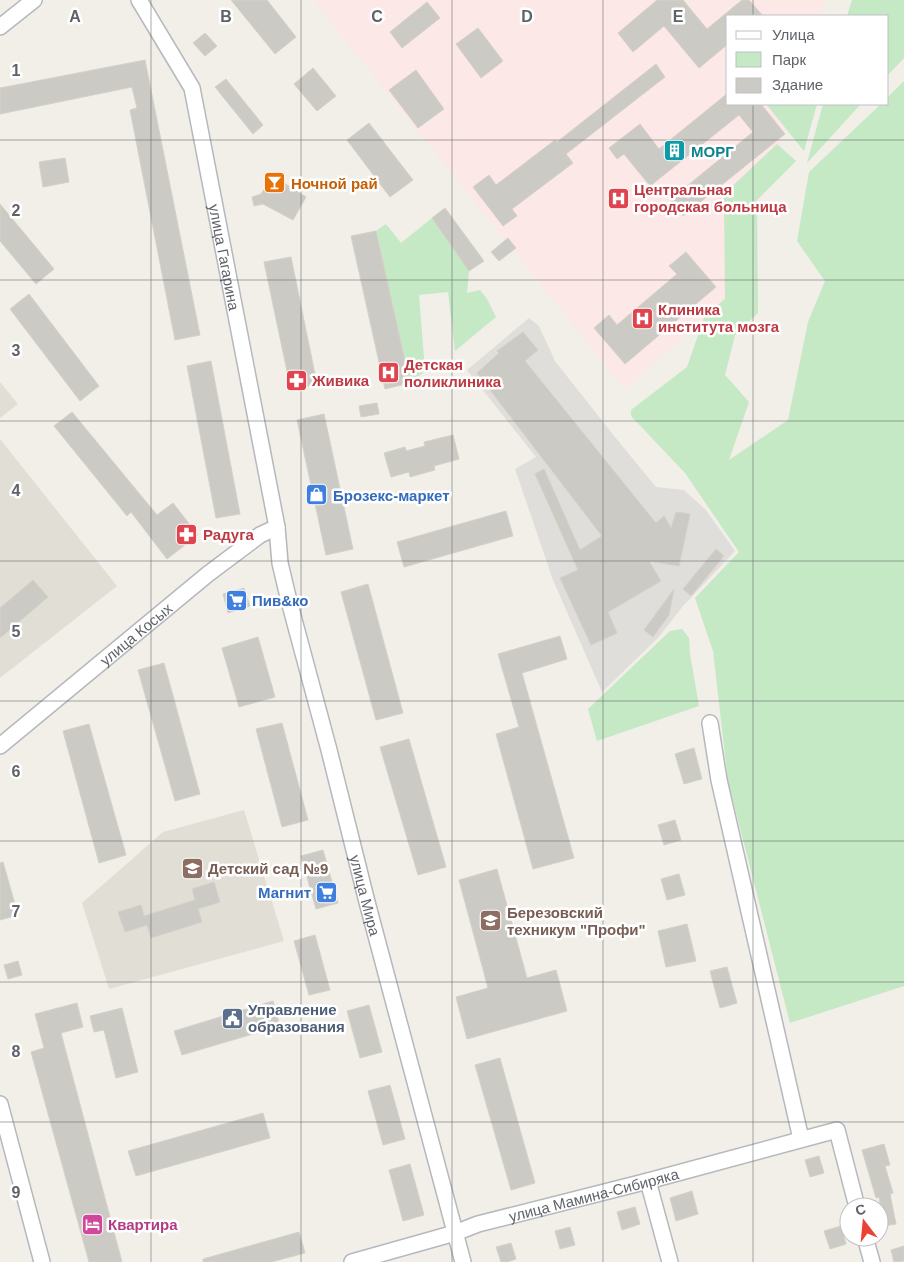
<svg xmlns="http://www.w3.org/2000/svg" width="904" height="1262" viewBox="0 0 904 1262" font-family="Arial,sans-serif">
  <rect width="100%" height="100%" fill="#f1efe8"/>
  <!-- industrial -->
  <polygon fill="#e0deda" points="529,318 539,326 555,361 615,437 656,487 684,490 706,510 735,551 683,606 658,638 602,692 553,580 515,469 536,457 467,370"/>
  <!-- education -->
  <g fill="#e1ded6">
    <polygon points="0,382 18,404 0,418"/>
    <polygon points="0,439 117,586 0,678"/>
    <polygon points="244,810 284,941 109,989 82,903 163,832"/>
  </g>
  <!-- medical -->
  <polygon fill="#fce8e6" points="313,0 825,0 820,16 728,16 728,104 793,104 734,292 624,389"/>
  <!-- green -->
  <g fill="#c5e8c5">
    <polygon points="852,0 904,0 904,58 888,75 888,16 847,16"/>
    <polygon points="904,81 904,986 790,1023 728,781 713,651 695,598 739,552 685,473 631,416 631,410 687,367 705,315 725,299 724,194 777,144 796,161 757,200 758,313 735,335 725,375 749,402 729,460 788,420 808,322 825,281 797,241 809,172 881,104 888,104 888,97"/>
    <polygon points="766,104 817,104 804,151"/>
    <polygon points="823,104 861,104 807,163"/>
    <polygon points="432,218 469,271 467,293 480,290 487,299 496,317 455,351 448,292 419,295 425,371 410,383 376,231 386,224 401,243"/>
    <polygon points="682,629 689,638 690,654 699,706 597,741 588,709 670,631"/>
  </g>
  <!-- building -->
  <g fill="#cccac5" stroke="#d6d1c6">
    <polygon points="231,0 267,0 296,37 275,54"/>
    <polygon points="657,0 683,0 707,29 742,0 749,0 763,16 728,16 728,44 699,68 664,26 633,52 618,33"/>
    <polygon points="427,2 440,18 402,48 390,32"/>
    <polygon points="478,28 503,61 481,78 456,44"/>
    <polygon points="205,33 217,46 205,56 193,43"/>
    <polygon points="145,60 200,335 175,340 130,110 137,108 132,87 0,114 0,88"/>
    <polygon points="656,64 665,77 566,154 573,163 512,209 517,216 503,226 473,187 489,175 496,185 555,140 557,142"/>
    <polygon points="313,68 336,96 317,111 294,84"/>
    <polygon points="416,70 444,109 418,128 389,90"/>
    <polygon points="226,79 263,125 253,134 215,87"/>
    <polygon points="728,93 728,104 761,104 785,134 683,216 670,200 753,132 739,115 650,186 624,154 617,159 609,148 640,124 659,149"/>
    <polygon points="369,123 413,180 390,197 347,140"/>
    <polygon points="65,158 69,182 43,187 39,162"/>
    <polygon points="273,176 306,197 293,220 263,204 254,206 252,197 261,194"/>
    <polygon points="0,204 54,269 36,284 0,241"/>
    <polygon points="445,208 484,261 469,271 432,218"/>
    <polygon points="376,231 410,383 385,389 351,236"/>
    <polygon points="508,238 516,248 499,261 491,252"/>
    <polygon points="686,252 716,287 625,364 594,328 609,315 617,325 677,274 669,266"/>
    <polygon points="291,257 317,384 291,390 264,262"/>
    <polygon points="29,294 99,386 80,401 10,309"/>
    <polygon points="523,332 538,350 525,361 656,523 664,516 671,528 676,512 690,514 679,566 649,561 661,581 608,612 617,633 591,645 560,578 578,570 535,474 544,469 580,550 602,536 477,373 499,353 497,351"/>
    <polygon points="211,361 240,514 216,518 187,366"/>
    <polygon points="377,403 379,414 361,417 359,406"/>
    <polygon points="72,412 157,515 173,503 198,535 167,559 131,512 127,516 54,426"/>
    <polygon points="324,414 353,549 326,555 297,420"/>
    <polygon points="453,435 459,459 434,466 435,470 410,477 409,472 391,477 384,453 405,447 406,451 425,446 424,442"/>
    <polygon points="506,511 513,536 404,567 397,542"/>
    <polygon points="716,549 724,556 691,596 683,589"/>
    <polygon points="33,580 48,597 0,638 0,608"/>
    <polygon points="368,584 403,713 376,720 341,592"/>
    <polygon points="244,588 250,606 228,613 223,594"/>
    <polygon points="674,589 669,615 653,637 644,630"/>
    <polygon points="560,636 567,659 522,673 574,858 533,869 496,734 519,727 498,654"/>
    <polygon points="258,637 275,697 239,707 222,648"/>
    <polygon points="164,663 200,794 175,801 138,670"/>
    <polygon points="282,723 308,820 282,827 256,729"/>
    <polygon points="89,724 126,855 99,863 63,731"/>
    <polygon points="409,739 446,867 418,875 380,747"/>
    <polygon points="694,748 702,779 684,784 675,754"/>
    <polygon points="675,820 681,840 664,845 658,825"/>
    <polygon points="323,850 338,903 316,909 301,856"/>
    <polygon points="3,862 18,915 0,920 0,863"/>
    <polygon points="497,869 527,978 556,970 567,1011 467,1039 456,997 488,988 459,880"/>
    <polygon points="679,874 685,895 667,900 661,879"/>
    <polygon points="214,882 220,902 198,909 202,922 151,938 147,925 125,932 118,912 141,905 144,916 195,900 192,889"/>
    <polygon points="687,924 696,961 666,967 658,931"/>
    <polygon points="315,935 330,990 309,995 294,941"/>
    <polygon points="18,961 22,975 8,979 4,965"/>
    <polygon points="727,967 737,1003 720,1008 710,971"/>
    <polygon points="273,1001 280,1026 182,1055 174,1031"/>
    <polygon points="77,1003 83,1027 61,1033 122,1262 89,1262 31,1052 44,1048 35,1014"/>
    <polygon points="369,1005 382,1052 360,1058 347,1011"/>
    <polygon points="122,1008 138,1072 116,1078 104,1030 94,1032 90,1016"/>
    <polygon points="500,1058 535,1183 511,1190 475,1065"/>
    <polygon points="390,1085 405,1139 383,1145 368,1091"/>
    <polygon points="263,1113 270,1138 136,1176 128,1151"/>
    <polygon points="884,1144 890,1165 885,1166 893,1193 890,1194 896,1224 884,1226 879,1197 876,1198 862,1150"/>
    <polygon points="819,1156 824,1173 810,1177 805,1160"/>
    <polygon points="410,1164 424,1215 403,1221 389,1170"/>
    <polygon points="692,1191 698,1214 676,1221 670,1198"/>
    <polygon points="635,1207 640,1224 622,1230 617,1212"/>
    <polygon points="841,1226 846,1244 830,1249 824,1231"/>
    <polygon points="570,1227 575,1245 560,1249 555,1231"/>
    <polygon points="299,1232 305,1253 271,1262 203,1262 203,1259"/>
    <polygon points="511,1243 516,1259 507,1262 501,1262 496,1247"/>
    <polygon points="904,1246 904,1261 894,1262 891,1250"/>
  </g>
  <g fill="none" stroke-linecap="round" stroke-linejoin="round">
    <defs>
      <g id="minor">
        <path id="s1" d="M139,0L192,88L277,527L280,563L289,601L329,750L367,902L463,1262"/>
        <polyline points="0,27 34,0"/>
        <polyline points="710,723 719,780 801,1139"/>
        <path id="s2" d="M0,746L208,574L260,535L277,527"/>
        <polyline points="0,1104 42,1262"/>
        <polyline points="648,1181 670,1262"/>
        <polyline points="865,1237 872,1262"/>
        <path id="s3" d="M352,1262L455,1233L478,1224L648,1181L837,1130L857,1207"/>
      </g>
    </defs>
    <!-- minor casing -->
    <use href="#minor" stroke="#b5b8bc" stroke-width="18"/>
    <!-- minor -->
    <use href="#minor" stroke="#fff" stroke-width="15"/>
  </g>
  <!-- grid -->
  <path fill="none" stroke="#5f6368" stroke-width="1" stroke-opacity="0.55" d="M151,0V1262M301,0V1262M452,0V1262M603,0V1262M753,0V16M753,104V1262M0,140H904M0,280H904M0,421H904M0,561H904M0,701H904M0,841H904M0,982H904M0,1122H904"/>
  <!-- icons -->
  <defs>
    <symbol id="building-square" viewBox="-11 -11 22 22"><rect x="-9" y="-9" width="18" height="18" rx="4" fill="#0f9aa8" stroke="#fff"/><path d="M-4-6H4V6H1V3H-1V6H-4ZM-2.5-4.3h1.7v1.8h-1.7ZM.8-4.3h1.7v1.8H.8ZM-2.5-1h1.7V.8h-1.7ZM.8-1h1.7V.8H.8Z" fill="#fff"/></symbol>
    <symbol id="bar-square" viewBox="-11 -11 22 22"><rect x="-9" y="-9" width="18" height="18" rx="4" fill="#e8710a" stroke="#fff"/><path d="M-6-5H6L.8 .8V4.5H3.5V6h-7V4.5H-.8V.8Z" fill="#fff"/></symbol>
    <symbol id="hospital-square" viewBox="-11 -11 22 22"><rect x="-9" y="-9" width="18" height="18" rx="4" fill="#e0444e" stroke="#fff"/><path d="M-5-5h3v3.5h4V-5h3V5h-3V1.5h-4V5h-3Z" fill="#fff"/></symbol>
    <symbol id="pharmacy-square" viewBox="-11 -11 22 22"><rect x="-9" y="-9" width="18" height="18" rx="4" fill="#e0444e" stroke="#fff"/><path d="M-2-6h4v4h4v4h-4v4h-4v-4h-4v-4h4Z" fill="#fff"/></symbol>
    <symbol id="shop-square" viewBox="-11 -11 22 22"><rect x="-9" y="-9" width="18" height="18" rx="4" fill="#3f7fe0" stroke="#fff"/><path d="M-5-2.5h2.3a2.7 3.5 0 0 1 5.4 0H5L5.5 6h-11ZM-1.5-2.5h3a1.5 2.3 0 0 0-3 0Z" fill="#fff"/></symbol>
    <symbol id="supermarket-square" viewBox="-11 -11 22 22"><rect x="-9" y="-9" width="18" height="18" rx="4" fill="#3f7fe0" stroke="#fff"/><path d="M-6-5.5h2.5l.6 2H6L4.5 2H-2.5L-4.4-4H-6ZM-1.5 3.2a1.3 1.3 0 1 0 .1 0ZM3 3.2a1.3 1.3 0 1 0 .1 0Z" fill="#fff"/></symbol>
    <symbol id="school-square" viewBox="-11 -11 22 22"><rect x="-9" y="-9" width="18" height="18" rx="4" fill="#8d6e63" stroke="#fff"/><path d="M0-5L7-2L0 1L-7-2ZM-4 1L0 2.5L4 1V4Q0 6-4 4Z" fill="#fff"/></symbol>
    <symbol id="university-square" viewBox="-11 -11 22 22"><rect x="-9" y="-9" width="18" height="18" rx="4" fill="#8d6e63" stroke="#fff"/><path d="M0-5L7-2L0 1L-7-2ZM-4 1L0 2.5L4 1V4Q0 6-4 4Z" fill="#fff"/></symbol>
    <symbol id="civic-square" viewBox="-11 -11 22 22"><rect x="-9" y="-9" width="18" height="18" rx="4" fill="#5c6f8a" stroke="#fff"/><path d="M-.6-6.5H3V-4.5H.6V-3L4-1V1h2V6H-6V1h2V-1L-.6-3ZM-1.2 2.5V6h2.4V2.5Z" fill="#fff"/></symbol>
    <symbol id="hotel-square" viewBox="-11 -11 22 22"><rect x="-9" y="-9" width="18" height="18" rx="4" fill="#d1479c" stroke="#fff"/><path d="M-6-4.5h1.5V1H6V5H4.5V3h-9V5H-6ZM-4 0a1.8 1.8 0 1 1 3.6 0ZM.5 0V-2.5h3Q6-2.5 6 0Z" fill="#fff"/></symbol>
  </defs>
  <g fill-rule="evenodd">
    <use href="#building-square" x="662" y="138" width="25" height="25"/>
    <use href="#bar-square" x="262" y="170" width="25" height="25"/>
    <use href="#hospital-square" x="606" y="186" width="25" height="25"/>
    <use href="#hospital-square" x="630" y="306" width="25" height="25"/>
    <use href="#hospital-square" x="376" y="360" width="25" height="25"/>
    <use href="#pharmacy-square" x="284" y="368" width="25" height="25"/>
    <use href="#shop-square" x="304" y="482" width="25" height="25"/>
    <use href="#pharmacy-square" x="174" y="522" width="25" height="25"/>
    <use href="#supermarket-square" x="224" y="588" width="25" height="25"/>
    <use href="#school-square" x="180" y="856" width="25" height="25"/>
    <use href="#supermarket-square" x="314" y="880" width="25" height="25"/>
    <use href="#university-square" x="478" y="908" width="25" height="25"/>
    <use href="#civic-square" x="220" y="1006" width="25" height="25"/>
    <use href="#hotel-square" x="80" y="1212" width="25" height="25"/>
  </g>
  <g text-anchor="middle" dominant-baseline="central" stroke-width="5" stroke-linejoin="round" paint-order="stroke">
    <!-- culture labels -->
    <g font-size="15" font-weight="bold" fill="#0d838f" stroke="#fff" text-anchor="start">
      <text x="691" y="151">МОРГ</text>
    </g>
    <!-- food labels -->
    <g font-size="15" font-weight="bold" fill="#c56008" stroke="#fff" text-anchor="start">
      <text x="291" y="183">Ночной рай</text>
    </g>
    <!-- health labels -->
    <g font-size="15" font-weight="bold" fill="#be3a42" stroke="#fff" text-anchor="start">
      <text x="634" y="189">Центральная<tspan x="634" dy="17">городская больница</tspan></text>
      <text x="658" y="309">Клиника<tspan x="658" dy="17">института мозга</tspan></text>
      <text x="404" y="364">Детская<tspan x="404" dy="17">поликлиника</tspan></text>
      <text x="312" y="380">Живика</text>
      <text x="203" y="534">Радуга</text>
    </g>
    <!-- street labels -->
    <g font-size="15" fill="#5f6368" stroke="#fff">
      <text stroke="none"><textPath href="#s1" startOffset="275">улица Гагарина</textPath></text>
      <text stroke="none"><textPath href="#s2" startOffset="176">улица Косых</textPath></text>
      <text stroke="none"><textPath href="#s1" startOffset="929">улица Мира</textPath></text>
      <text stroke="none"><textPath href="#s3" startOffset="251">улица Мамина-Сибиряка</textPath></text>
    </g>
    <!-- shop labels -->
    <g font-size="15" font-weight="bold" fill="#366cbe" stroke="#fff" text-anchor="start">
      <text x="333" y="495">Брозекс-маркет</text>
      <text x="252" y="600">Пив&amp;ко</text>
      <text x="311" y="892" text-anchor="end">Магнит</text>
    </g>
    <!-- education labels -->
    <g font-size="15" font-weight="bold" fill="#785e54" stroke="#fff" text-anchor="start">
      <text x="208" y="868">Детский сад №9</text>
      <text x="507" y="912">Березовский<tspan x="507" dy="17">техникум "Профи"</tspan></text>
    </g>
    <!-- service labels -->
    <g font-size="15" font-weight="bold" fill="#4e5e75" stroke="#fff" text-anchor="start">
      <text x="248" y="1009">Управление<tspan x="248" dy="17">образования</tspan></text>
    </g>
    <!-- hotel labels -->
    <g font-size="15" font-weight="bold" fill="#b23c85" stroke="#fff" text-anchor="start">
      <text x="108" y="1224">Квартира</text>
    </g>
  </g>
  <g font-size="16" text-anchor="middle" font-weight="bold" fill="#5f6368" stroke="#fff" stroke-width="5" stroke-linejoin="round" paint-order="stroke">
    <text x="75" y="22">A</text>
    <text x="226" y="22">B</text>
    <text x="377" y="22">C</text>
    <text x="527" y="22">D</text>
    <text x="678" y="22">E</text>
    <text x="16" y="76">1</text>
    <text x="16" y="216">2</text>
    <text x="16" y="356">3</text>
    <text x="16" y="496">4</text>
    <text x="16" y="637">5</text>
    <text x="16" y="777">6</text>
    <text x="16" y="917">7</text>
    <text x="16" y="1057">8</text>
    <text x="16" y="1198">9</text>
  </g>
  <!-- legend -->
  <rect x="726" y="15" width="162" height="90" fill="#ffffff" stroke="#bfc1c3"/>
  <rect x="736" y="31" width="25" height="8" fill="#ffffff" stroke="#bfc1c3"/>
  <text x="772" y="40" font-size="15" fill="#5f6368">Улица</text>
  <rect x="736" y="52" width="25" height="15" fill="#c5e8c5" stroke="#bfc1c3"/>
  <text x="772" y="65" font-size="15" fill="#5f6368">Парк</text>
  <rect x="736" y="78" width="25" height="15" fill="#cccac5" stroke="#bfc1c3"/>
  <text x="772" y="90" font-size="15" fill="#5f6368">Здание</text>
  <!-- north arrow -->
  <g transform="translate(864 1222) rotate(344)"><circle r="24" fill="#ffffff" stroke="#bfc1c3"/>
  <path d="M0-4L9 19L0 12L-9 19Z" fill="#ea4335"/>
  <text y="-8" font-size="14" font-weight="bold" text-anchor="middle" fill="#5f6368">С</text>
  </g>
</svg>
